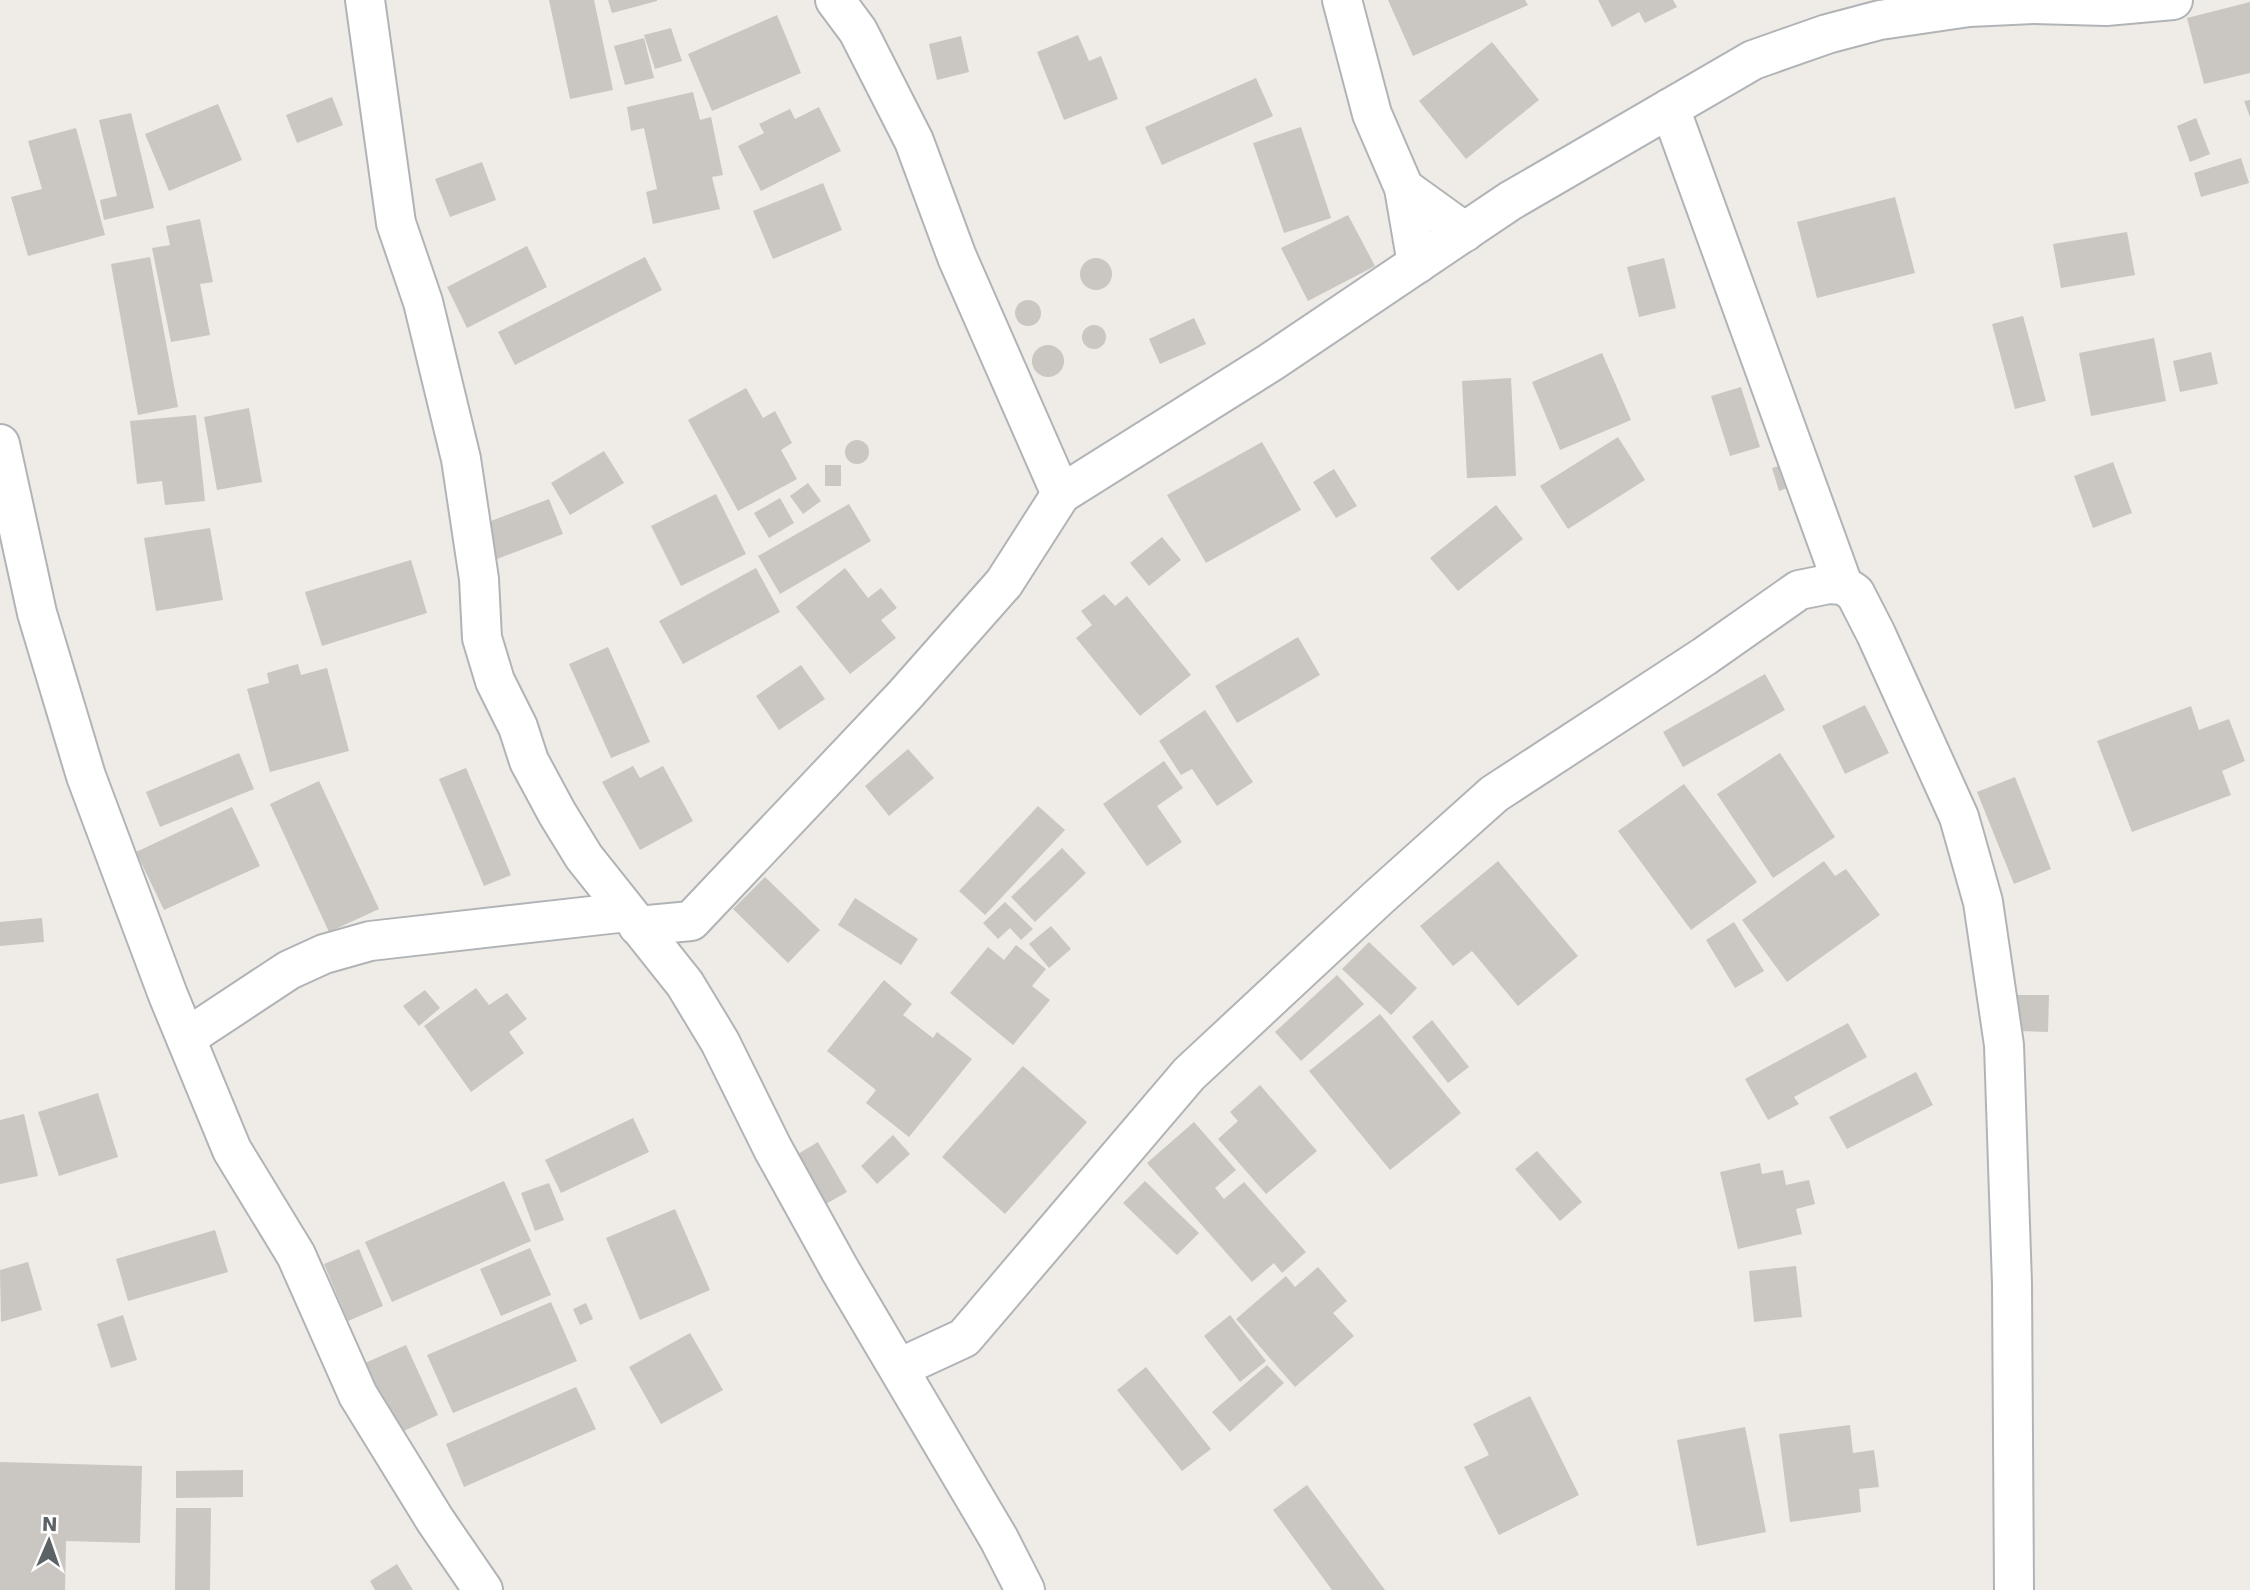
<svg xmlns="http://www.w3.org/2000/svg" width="2250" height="1590" viewBox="0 0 2250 1590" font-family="'DejaVu Sans',sans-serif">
  <rect width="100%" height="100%" fill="#efebe6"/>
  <!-- building -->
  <g fill="#cac6c2">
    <polygon points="549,0 594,0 613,90 570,99"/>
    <polygon points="608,0 657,0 657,1 612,13"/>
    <polygon points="1388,0 1525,0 1528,5 1413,56"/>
    <polygon points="1598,0 1673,0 1677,7 1645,23 1639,12 1612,27"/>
    <polygon points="2250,2 2250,73 2204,84 2187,18"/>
    <polygon points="777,15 801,73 712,111 688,54"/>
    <polygon points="671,28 682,61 655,69 644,35"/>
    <polygon points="1078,35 1089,61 1101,56 1118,99 1064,120 1037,52"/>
    <polygon points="961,36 969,72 937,80 929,44"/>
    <polygon points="644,38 654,78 625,85 614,46"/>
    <polygon points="1492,42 1539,100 1466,159 1419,101"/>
    <polygon points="1256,78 1273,116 1162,165 1145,127"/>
    <polygon points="693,92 700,120 711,117 723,175 712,177 720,209 653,224 646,192 657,189 644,128 631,131 627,107"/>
    <polygon points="332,97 343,125 297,143 286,115"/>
    <polygon points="2250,100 2250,117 2244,101"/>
    <polygon points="218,104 242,160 169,191 145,134"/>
    <polygon points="819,107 841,151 761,191 738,146 764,133 759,124 790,109 795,119"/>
    <polygon points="131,113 154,208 104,220 100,200 117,196 99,120"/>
    <polygon points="2196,118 2210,154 2190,162 2177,126"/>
    <polygon points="1301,127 1331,218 1284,233 1253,143"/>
    <polygon points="76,128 105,235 28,256 11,197 42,189 28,141"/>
    <polygon points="2241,158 2249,183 2201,197 2194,173"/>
    <polygon points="482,162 496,200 450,217 435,179"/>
    <polygon points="823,183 842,230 773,259 753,211"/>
    <polygon points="1895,197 1915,273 1817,298 1797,222"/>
    <polygon points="1348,215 1375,266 1308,301 1281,248"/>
    <polygon points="200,219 213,282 200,284 210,335 171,342 152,248 170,245 166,226"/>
    <polygon points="2127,232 2135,275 2061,288 2053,244"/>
    <polygon points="527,246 547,287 467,328 447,287"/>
    <polygon points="150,257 178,407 138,415 111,264"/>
    <polygon points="645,257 662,290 515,365 498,332"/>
    <circle cx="1096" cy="274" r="16"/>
    <polygon points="1664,258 1676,308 1639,317 1627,267"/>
    <circle cx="1028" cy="313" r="13"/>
    <polygon points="2023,316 2046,401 2015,409 1992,324"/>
    <polygon points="1194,318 1206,344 1160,364 1149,339"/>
    <circle cx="1094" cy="337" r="12"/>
    <polygon points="2154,338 2166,401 2091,416 2079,353"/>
    <circle cx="1048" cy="361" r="16"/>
    <polygon points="2211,352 2218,384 2180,392 2173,361"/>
    <polygon points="1602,353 1631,420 1560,450 1532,382"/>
    <polygon points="1511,378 1516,476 1467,478 1462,381"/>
    <polygon points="1741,387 1760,447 1730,456 1711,396"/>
    <polygon points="746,388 763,418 775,411 792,443 781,450 797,479 738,511 688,420"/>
    <polygon points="249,408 262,482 217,490 204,417"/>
    <polygon points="196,415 205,501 165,505 162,481 137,484 130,421"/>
    <polygon points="1618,437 1645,480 1568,529 1540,486"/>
    <circle cx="857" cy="452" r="12"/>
    <polygon points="1262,442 1301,510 1206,563 1167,495"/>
    <polygon points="604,451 624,483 570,515 551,483"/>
    <polygon points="2113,462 2132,513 2093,528 2074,476"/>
    <polygon points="1789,463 1796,485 1779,491 1772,468"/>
    <rect x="825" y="465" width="16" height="21"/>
    <polygon points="1334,469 1357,506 1336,518 1313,482"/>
    <polygon points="808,483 821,501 803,514 790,496"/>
    <polygon points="716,494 746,554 681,586 651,526"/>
    <polygon points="780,498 794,523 769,538 754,513"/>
    <polygon points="549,499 563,534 497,559 483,524"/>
    <polygon points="849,504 871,541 780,594 758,556"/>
    <polygon points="1496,505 1523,539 1458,591 1430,558"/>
    <polygon points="210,528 223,600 156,611 144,538"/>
    <polygon points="1162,537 1181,560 1149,586 1130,563"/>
    <polygon points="411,560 427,613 322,646 305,592"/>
    <polygon points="756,568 780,612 683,664 659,621"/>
    <polygon points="845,568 868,598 881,588 897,608 881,620 896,638 850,674 796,607"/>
    <polygon points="1104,594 1115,606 1127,596 1191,675 1140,716 1076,638 1092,625 1081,611"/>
    <polygon points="1298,637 1320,675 1237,723 1215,686"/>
    <polygon points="608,647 650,742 611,758 569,664"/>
    <polygon points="298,664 301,675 327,668 349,751 270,772 247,689 269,683 267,673"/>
    <polygon points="801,665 825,699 779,730 756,696"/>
    <polygon points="1765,674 1785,710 1683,767 1663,732"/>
    <polygon points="1865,705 1889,753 1845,774 1822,726"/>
    <polygon points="2191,706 2199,730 2229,719 2245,761 2222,771 2231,795 2132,832 2097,741"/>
    <polygon points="1205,710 1253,782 1217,806 1192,769 1181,775 1159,741"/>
    <polygon points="908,749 934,778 889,816 865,786"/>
    <polygon points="239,753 254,789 160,827 146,792"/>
    <polygon points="1780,753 1835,837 1773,878 1717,794"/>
    <polygon points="1164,761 1183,788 1157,806 1182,842 1147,866 1103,804"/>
    <polygon points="633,766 640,778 663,766 693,821 640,850 602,782"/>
    <polygon points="466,768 511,875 484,886 439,779"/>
    <polygon points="2015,777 2051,869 2014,884 1977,792"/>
    <polygon points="319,781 379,909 329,932 270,804"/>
    <polygon points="1684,784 1757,882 1691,930 1618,831"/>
    <polygon points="1038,806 1065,830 985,915 959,891"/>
    <polygon points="232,807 260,866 164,910 136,852"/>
    <polygon points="1062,848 1086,873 1035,922 1011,897"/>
    <polygon points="1498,861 1578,956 1518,1006 1472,951 1453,966 1420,926"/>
    <polygon points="1824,861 1835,876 1846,869 1880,915 1787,982 1742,920"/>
    <polygon points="765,877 820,930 788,963 733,909"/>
    <polygon points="855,898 918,939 901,965 838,925"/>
    <polygon points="1005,902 1033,929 1021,940 1010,928 998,939 983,923"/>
    <polygon points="42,918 44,942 0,946 0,922"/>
    <polygon points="1734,922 1764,971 1735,988 1706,940"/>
    <polygon points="1051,926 1071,949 1049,968 1029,944"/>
    <polygon points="1369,942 1417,988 1391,1015 1342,969"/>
    <polygon points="1016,945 1046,969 1032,986 1050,1000 1013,1045 950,993 988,947 1004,960"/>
    <polygon points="1337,975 1364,1004 1301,1061 1275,1032"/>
    <polygon points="884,980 912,1004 903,1015 933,1038 937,1032 972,1059 909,1137 866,1103 876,1090 827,1051"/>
    <polygon points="476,988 489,1005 507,993 527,1019 509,1032 524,1053 471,1092 424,1026"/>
    <polygon points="425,990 440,1008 419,1026 403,1006"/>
    <polygon points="2016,995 2049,995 2048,1032 2015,1031"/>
    <polygon points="1380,1014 1461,1113 1390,1170 1309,1071"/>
    <polygon points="1432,1020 1469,1067 1448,1083 1412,1037"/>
    <polygon points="1848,1023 1867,1057 1794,1097 1799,1104 1768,1120 1745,1079"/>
    <polygon points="1023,1066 1087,1122 1005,1214 942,1157"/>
    <polygon points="1916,1072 1933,1105 1847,1149 1829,1117"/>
    <polygon points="1260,1085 1317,1151 1266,1194 1218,1139 1238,1121 1230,1112"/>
    <polygon points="98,1093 118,1157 59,1176 38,1112"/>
    <polygon points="24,1114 38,1176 0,1184 0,1120"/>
    <polygon points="633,1118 649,1152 561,1193 545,1160"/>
    <polygon points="1194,1122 1236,1170 1215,1188 1224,1199 1244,1182 1306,1252 1282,1273 1274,1263 1252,1282 1147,1163"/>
    <polygon points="893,1135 910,1154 877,1184 861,1166"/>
    <polygon points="818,1142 847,1192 817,1209 788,1160"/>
    <polygon points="1537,1151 1582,1202 1560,1221 1515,1169"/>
    <polygon points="1760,1163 1762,1174 1783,1170 1786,1185 1809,1180 1815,1204 1796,1209 1802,1234 1738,1249 1720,1172"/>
    <polygon points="504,1181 531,1241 392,1302 365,1242"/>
    <polygon points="1145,1181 1199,1233 1177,1255 1123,1203"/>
    <polygon points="549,1183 564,1220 535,1231 521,1193"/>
    <polygon points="675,1209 710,1290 640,1320 606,1238"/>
    <polygon points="215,1230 228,1272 128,1301 116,1259"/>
    <polygon points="530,1248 551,1295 501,1316 480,1269"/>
    <polygon points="359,1249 383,1306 348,1321 324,1264"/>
    <polygon points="28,1262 42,1310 1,1322 0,1270"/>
    <polygon points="1796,1266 1802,1317 1754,1322 1749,1271"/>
    <polygon points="1318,1267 1347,1301 1333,1313 1354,1336 1295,1387 1236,1319 1286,1276 1295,1287"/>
    <polygon points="551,1302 577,1361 453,1413 427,1355"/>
    <polygon points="586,1303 593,1319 580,1325 573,1309"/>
    <polygon points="123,1315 137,1360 111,1368 97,1324"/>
    <polygon points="1230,1315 1266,1361 1240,1382 1204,1336"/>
    <polygon points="690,1333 723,1390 661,1424 629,1367"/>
    <polygon points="406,1345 438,1415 391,1437 358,1366"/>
    <polygon points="1267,1365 1284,1383 1230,1432 1212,1412"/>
    <polygon points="1146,1367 1211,1449 1182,1471 1117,1390"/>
    <polygon points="576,1387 596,1429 464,1487 446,1444"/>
    <polygon points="1530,1396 1579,1495 1499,1535 1464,1467 1489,1455 1473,1424"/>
    <polygon points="1850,1425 1853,1453 1874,1450 1879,1487 1859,1489 1861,1512 1790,1522 1779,1434"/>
    <polygon points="1745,1427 1766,1532 1697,1546 1677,1440"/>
    <polygon points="0,1462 142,1466 140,1543 66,1541 65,1590 0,1590"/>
    <polygon points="243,1470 243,1497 176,1498 176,1471"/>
    <polygon points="1307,1485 1385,1590 1332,1590 1273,1510"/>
    <polygon points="176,1508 211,1508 210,1590 175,1590"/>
    <polygon points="397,1564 413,1590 375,1590 370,1581"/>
  </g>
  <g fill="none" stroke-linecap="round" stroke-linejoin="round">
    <defs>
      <g id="minor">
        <polyline points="365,0 396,223 423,302 461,459 479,579 482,638 495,681 518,727 529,761 557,813 584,857 685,984 720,1042 773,1149 840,1270 999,1539 1025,1590"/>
        <polyline points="835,0 858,31 914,141 957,257 1061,494"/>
        <polyline points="1342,0 1372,114 1404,188 1417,264"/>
        <polyline points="1670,108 1843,585"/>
        <polyline points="1404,188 1465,232"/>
        <polyline points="0,444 37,613 86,776 168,995 232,1150 296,1255 358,1395 435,1520 483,1590"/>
        <polyline points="638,926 691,921 904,696 1004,583 1061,494 1271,362 1510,201 1753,60 1827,34 1880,20 1969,7 2034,4 2106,6 2173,0"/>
        <polyline points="186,1038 289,970 324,954 370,941 627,912"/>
        <polyline points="899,1368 964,1338 1189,1074 1379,897 1494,794 1705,656 1799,590 1829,584 1843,585 1855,593 1876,634 1959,817 1983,902 2004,1045 2012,1284 2014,1590"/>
      </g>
    </defs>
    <!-- minor casing -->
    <use href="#minor" stroke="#b1b4b7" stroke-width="42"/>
    <!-- minor -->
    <use href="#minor" stroke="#fff" stroke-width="38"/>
  </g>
  <!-- north arrow -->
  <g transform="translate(49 1541) rotate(2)" stroke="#ffffff" stroke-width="5" paint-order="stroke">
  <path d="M0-5L12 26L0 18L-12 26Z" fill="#5d6265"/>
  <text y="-10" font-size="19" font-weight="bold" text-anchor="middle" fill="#5d6265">N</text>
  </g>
</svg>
